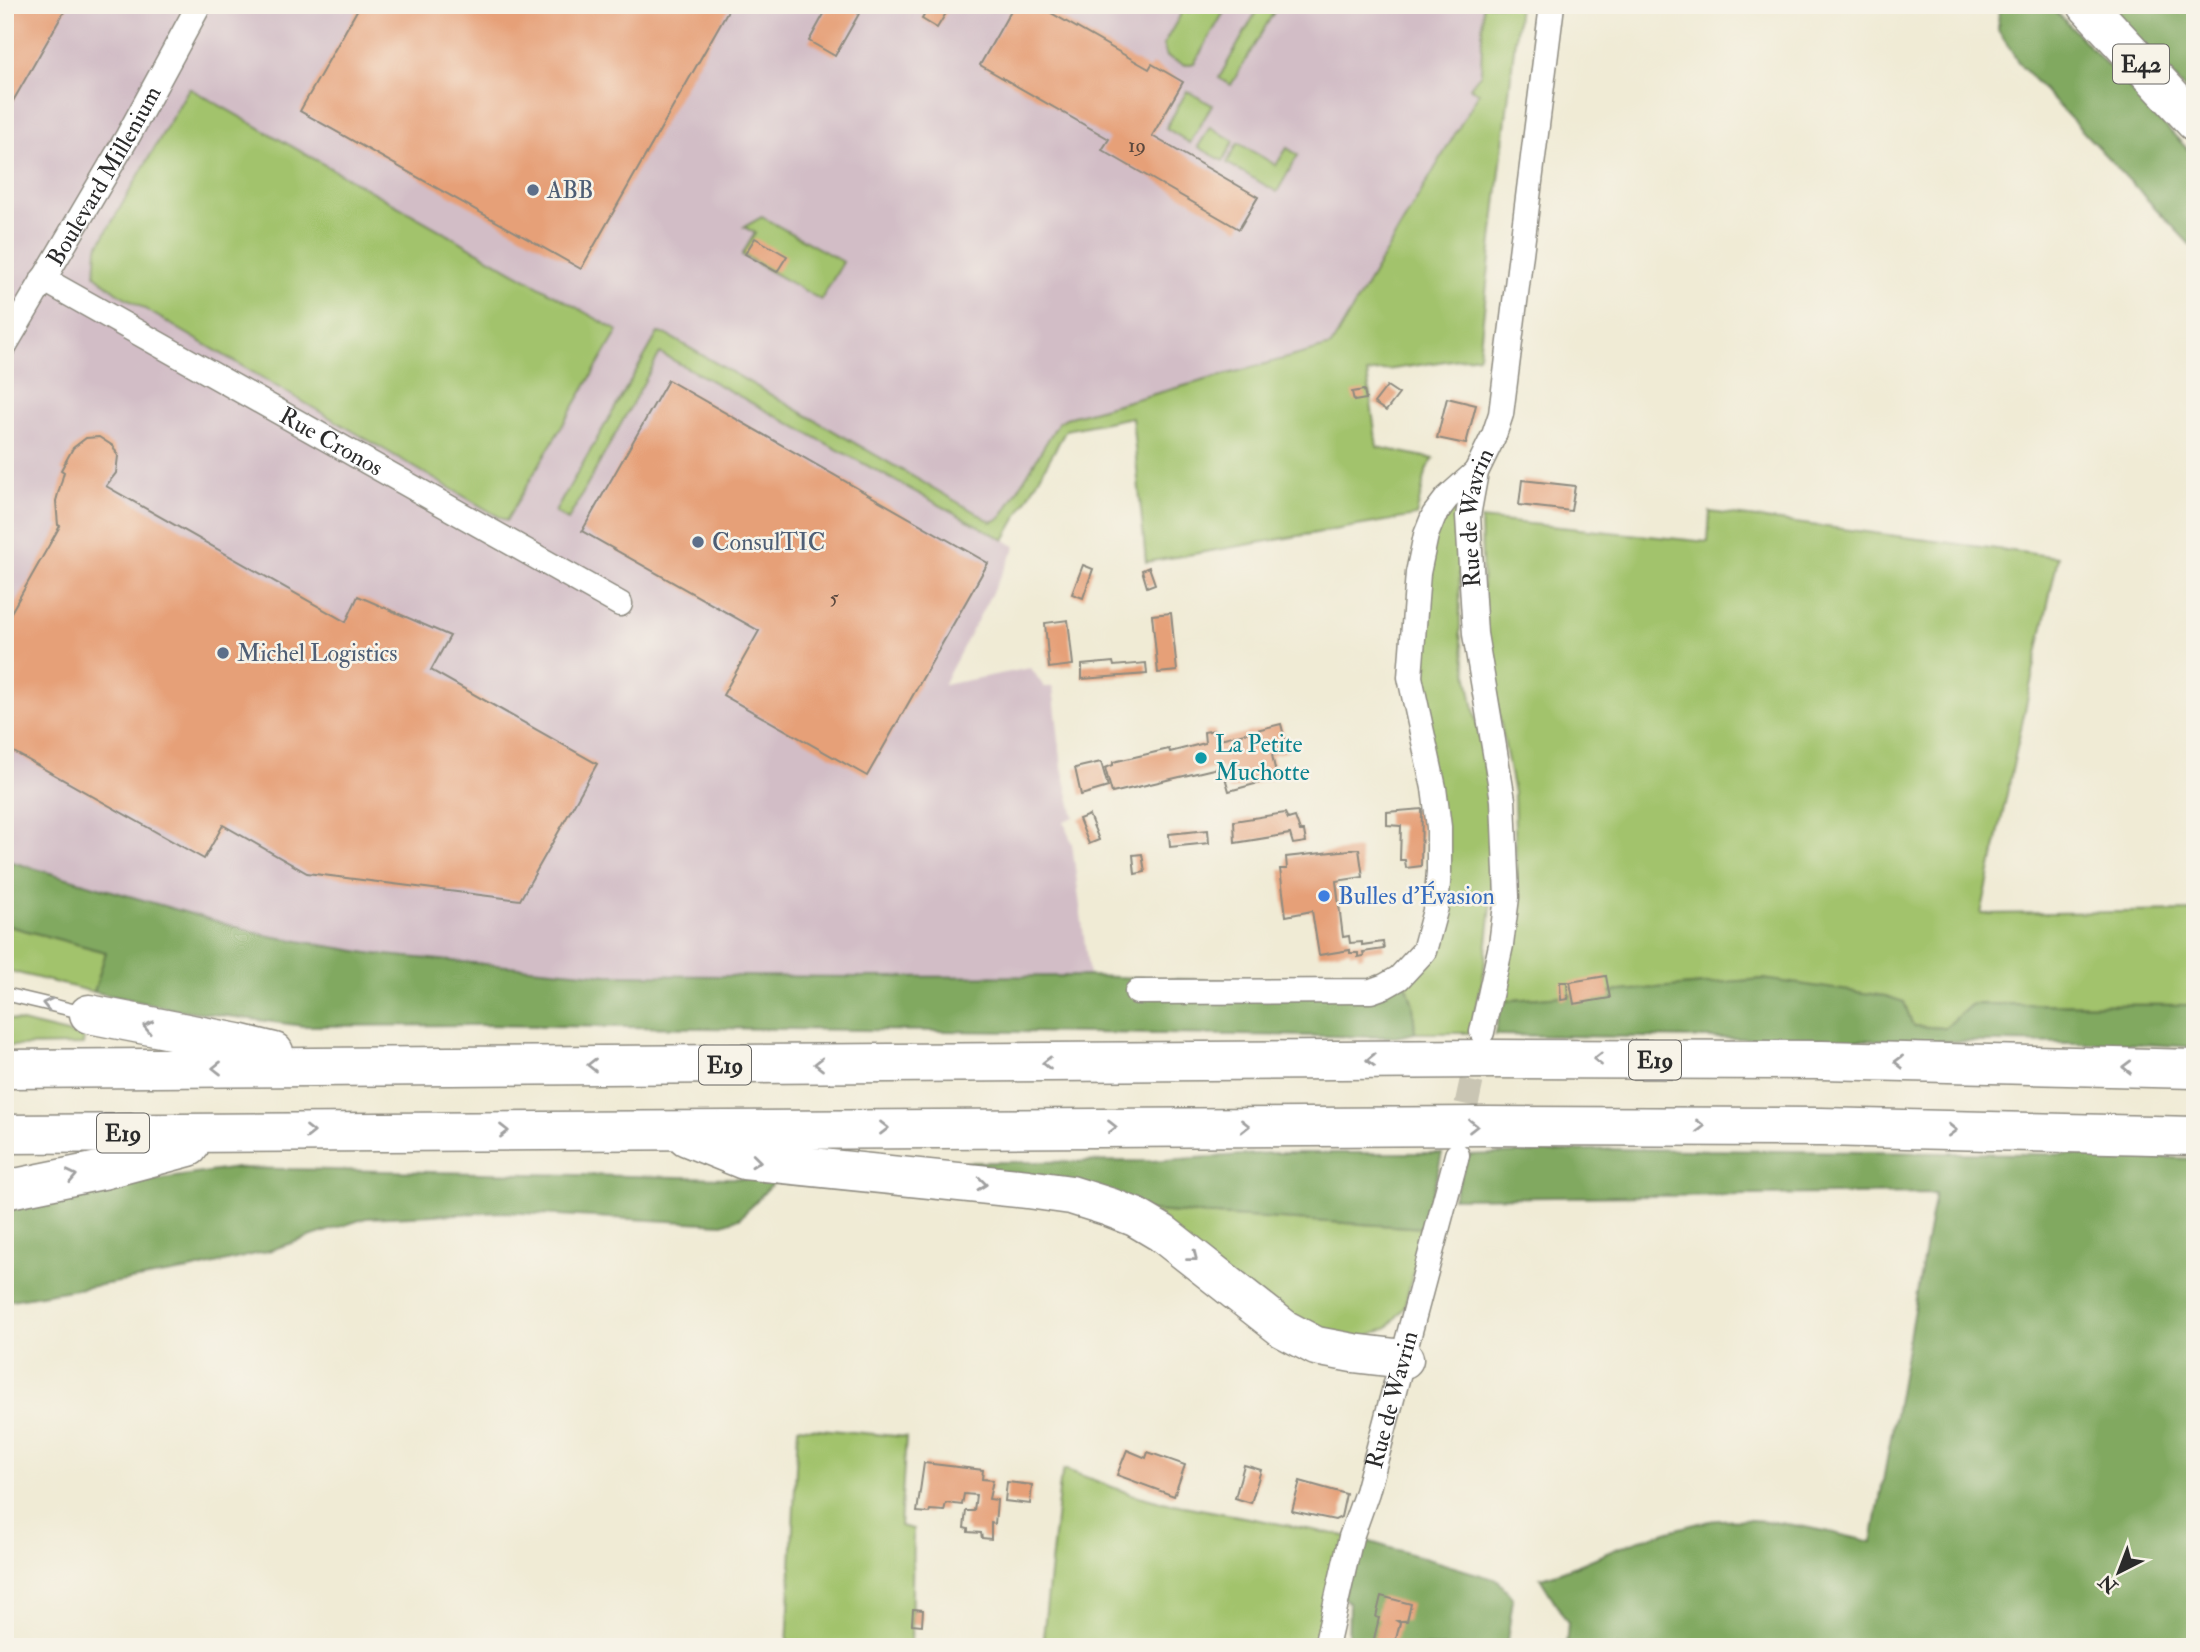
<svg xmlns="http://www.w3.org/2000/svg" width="2200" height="1652" viewBox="0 0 2200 1652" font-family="'IM FELL Double Pica',serif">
  <rect width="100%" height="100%" fill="#f7f3e8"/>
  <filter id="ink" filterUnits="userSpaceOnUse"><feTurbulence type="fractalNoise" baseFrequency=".0143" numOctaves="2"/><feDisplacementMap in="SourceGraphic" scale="14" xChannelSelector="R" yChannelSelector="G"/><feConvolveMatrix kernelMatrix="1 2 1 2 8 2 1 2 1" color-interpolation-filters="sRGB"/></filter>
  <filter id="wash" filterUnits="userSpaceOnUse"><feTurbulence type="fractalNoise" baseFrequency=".00686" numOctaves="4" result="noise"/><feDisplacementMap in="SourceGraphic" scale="28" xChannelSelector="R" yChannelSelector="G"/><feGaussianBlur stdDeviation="1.57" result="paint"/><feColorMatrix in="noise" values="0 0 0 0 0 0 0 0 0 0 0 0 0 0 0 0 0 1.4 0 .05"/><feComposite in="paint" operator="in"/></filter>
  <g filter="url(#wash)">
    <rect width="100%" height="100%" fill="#f0ebd5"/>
    <!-- industrial -->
    <polygon fill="#d2bdc6" points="5,5 1519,5 1479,354 1478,356 1367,372 1065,430 1004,539 1016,547 943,685 1031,668 1044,687 1053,687 1062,767 1074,817 1064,821 1072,844 1089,976 861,977 607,975 374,954 264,935 5,860"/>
    <!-- green -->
    <g fill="#a2c36c" stroke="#66774c" stroke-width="2">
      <polygon points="1194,5 1228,5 1198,57 1194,63 1185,65 1167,57 1163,45 1184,9 1190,12"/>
      <polygon points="1260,5 1278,5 1231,85 1219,78"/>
      <polygon points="1483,5 1519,5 1479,354 1478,356 1367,373 1377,447 1434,459 1427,468 1416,516 1146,562 1132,417 1066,430 1004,540 660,353 568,520 555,512 658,333 667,335 992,522 1001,518 1058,423 1066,418 1331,346 1479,93 1470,88 1481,73"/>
      <polygon points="189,88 618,331 506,521 116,292 95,275 97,248"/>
      <polygon points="1187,91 1212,105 1190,143 1166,128"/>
      <polygon points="1210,127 1234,141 1223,161 1198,147"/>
      <polygon points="1238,143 1276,165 1287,148 1298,155 1277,192 1227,163"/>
      <polygon points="762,217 843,262 821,300 742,255 755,233 744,227"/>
      <polygon points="1454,502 1459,510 1460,634 1489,791 1492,897 1483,979 1469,1033 1415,1033 1413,1005 1406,983 1436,937 1419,698 1432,540"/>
      <polygon points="1710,512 2058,557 1981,914 2195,911 2195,1005 1972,1004 1945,1028 1913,1026 1904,1002 1763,979 1501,1001 1517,900 1514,793 1484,637 1481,519 1708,542"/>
      <polygon points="5,925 106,952 94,992 5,970"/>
      <polygon points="5,1018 84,1037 83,1045 5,1046"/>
      <polygon points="1134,1210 1425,1228 1404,1308 1388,1327 1354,1342 1321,1341"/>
      <polygon points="798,1427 906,1437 900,1526 913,1529 911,1647 787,1647"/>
      <polygon points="1064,1469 1131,1494 1157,1501 1351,1537 1326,1647 1042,1647 1060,1482"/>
    </g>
    <!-- forest -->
    <g fill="#81a960" stroke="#566a46" stroke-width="2">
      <polygon points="1999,5 2050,5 2195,157 2195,250 2020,65 1998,30"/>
      <polygon points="2105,5 2195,5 2195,100"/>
      <polygon points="5,860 264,935 374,954 607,975 861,977 1089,976 1288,983 1406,983 1413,1005 1415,1033 1396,1037 479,1025 303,1026 173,1009 94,992 106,952 5,925"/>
      <polygon points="1763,979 1886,996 1904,1002 1913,1026 1945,1028 1972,1004 2195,1005 2195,1047 2142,1044 1495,1035 1501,1001"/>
      <path d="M1612,1149L2112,1155L2195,1159V1647H1566L1568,1623L1540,1578C1575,1570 1606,1551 1640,1540C1659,1534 1699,1521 1718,1520C1770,1517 1822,1530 1872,1542L1935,1193L1453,1198L1469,1155Z"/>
      <polygon points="1271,1153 1442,1153 1425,1228 1134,1210 879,1163 1151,1161"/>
      <polygon points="236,1168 777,1179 740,1218 723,1224 503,1212 366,1218 268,1251 190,1270 5,1301 5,1211 107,1187"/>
      <polygon points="1367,1541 1498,1580 1513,1599 1506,1647 1348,1647 1349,1603 1343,1597 1354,1548"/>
    </g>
    <g id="blocks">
      <!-- building -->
      <g fill="#e6a078">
        <polygon points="5,5 68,5 5,115"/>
        <polygon points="360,5 731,5 581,269 300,111"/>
        <polygon points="829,5 864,5 835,56 809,41"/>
        <polygon points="930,5 951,5 937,28 922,19"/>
        <polygon points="1014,5 1037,5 1149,69 1152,64 1183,82 1152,136 1258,197 1239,229 1102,150 1109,139 980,65"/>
        <polygon points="755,238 787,256 777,272 745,254"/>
        <polygon points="668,380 988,563 867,776 723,695 759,631 582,531"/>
        <polygon points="1387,386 1399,394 1386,411 1374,403"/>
        <polygon points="1364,390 1366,399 1354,401 1352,392"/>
        <polygon points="1447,398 1476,405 1466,444 1437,438"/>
        <polygon points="99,437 113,446 118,456 116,473 106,486 346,622 358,596 450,636 431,670 597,764 520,900 307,873 223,825 204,859 5,747 5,623 60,526 58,525 56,501 64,472 61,470 73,448 86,438"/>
        <polygon points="1522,480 1575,486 1571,511 1519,505"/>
        <polygon points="1083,565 1093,569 1083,598 1072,594"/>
        <polygon points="1149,567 1155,584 1147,587 1142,570"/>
        <polygon points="1171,613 1177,671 1158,673 1152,615"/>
        <polygon points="1068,620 1073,665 1049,668 1045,623"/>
        <polygon points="1113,662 1114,666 1146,663 1147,674 1082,679 1082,665"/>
        <polygon points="1281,724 1288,751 1272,755 1277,778 1229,791 1222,767 1112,793 1105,768 1113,765 1113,762 1169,749 1170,752 1205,743 1204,732 1215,730 1216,740"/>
        <polygon points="1101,762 1108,787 1081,795 1075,768"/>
        <polygon points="1422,809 1421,866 1406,868 1405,860 1400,860 1401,826 1387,825 1387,812"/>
        <polygon points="1285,813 1288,819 1295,817 1300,831 1304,831 1306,842 1293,844 1290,834 1235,843 1234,821"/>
        <polygon points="1089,815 1099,840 1089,844 1079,819"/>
        <polygon points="1208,830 1209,843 1170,847 1169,834"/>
        <polygon points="1359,849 1363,877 1336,881 1343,937 1349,936 1350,943 1362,942 1362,945 1383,942 1384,949 1363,952 1364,956 1358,957 1358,953 1350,953 1350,950 1319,955 1312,911 1286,916 1280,869 1287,869 1286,857"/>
        <polygon points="1142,854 1145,872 1135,874 1133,855"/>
        <polygon points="1606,976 1610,998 1574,1004 1570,982"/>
        <polygon points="1560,982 1567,982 1568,999 1561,1000"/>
        <polygon points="1127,1450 1146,1458 1148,1452 1185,1465 1174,1496 1117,1475"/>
        <polygon points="924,1463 983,1470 982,1479 993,1480 989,1499 997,1500 995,1524 991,1523 991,1539 982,1538 981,1533 968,1532 968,1529 964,1528 966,1511 974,1511 976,1495 964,1494 962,1505 946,1503 944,1511 930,1510 929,1513 917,1512"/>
        <polygon points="1244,1465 1261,1470 1251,1503 1235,1498"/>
        <polygon points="1300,1481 1346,1494 1341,1517 1335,1520 1292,1511"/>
        <polygon points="1007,1482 1032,1485 1030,1504 1005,1501"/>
        <polygon points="1381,1596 1411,1604 1407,1621 1397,1621 1400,1623 1394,1647 1372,1647 1379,1618 1376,1617"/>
        <polygon points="913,1609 923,1610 922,1625 912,1624"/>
      </g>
    </g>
  </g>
  <g filter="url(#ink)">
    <use href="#blocks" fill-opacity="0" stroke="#8e8b80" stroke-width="2"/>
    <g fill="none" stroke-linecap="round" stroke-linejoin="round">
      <!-- street-tunnel -->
      <polyline stroke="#c9c5b3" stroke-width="24" stroke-dasharray="24 12" stroke-linecap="butt" points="1459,1140 1479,1046"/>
      <defs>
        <polyline id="lane" points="5,994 85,1013"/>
        <g id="street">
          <path id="s1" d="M43,279L620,604"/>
          <path id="s2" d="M5,345L128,136L199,5"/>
          <polyline points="1137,992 1371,991 1385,986 1399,978 1424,951 1436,907 1439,871 1439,827 1434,788 1410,677 1418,573 1426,535 1434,515 1447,498 1476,472"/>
          <path id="s3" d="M1482,1032L1501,945L1507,897L1503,800L1475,634L1468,516L1476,472L1494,435L1501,414L1552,5"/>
          <path id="s4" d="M1326,1647L1351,1537L1367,1492L1457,1155"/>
        </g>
        <g id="highway">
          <polyline points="2087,5 2195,122"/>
          <polyline points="89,1014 238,1043 274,1052"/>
          <polyline points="5,1069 1489,1059 1822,1060 2195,1069"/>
          <polyline points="5,1134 1485,1126 1821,1127 2195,1136"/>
          <polyline points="687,1137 744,1160 1028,1189 1071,1195 1109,1207 1135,1217 1162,1233 1284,1329 1316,1346 1353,1353 1404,1359"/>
          <polyline points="5,1190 103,1170 189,1147"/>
        </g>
      </defs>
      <!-- lane casing -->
      <use href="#lane" stroke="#8e8b80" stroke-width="15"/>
      <!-- street casing -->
      <use href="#street" stroke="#8e8b80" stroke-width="27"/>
      <!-- highway casing -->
      <use href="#highway" stroke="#8e8b80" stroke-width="41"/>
      <!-- lane -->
      <use href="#lane" stroke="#fff" stroke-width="12"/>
      <!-- street -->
      <use href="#street" stroke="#fff" stroke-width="24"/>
      <!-- highway -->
      <use href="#highway" stroke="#fff" stroke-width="38"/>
    </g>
    <!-- one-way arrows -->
    <defs><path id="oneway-chevron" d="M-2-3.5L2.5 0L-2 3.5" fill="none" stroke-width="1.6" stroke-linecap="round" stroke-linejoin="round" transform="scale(1.75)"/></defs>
    <g stroke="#a0a0a0">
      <use href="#oneway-chevron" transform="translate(47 1004) rotate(-167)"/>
      <use href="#oneway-chevron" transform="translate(148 1027) rotate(-168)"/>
      <use href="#oneway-chevron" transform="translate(1598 1059) rotate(-180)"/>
      <use href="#oneway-chevron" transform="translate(1371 1060) rotate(179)"/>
      <use href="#oneway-chevron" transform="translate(1899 1062) rotate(-179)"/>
      <use href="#oneway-chevron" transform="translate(1047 1063) rotate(180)"/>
      <use href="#oneway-chevron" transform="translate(819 1064) rotate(180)"/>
      <use href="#oneway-chevron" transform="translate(592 1065) rotate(180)"/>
      <use href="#oneway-chevron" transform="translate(2127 1067) rotate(-179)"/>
      <use href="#oneway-chevron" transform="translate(217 1068) rotate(180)"/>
      <use href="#oneway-chevron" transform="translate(1245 1126)"/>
      <use href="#oneway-chevron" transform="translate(1473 1126)"/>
      <use href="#oneway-chevron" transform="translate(1700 1126)"/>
      <use href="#oneway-chevron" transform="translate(1112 1127)"/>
      <use href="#oneway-chevron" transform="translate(884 1128)"/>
      <use href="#oneway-chevron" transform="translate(1952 1130) rotate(1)"/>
      <use href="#oneway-chevron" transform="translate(504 1131)"/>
      <use href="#oneway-chevron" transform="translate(310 1132)"/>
      <use href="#oneway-chevron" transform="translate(756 1161) rotate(6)"/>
      <use href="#oneway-chevron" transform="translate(72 1176) rotate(-12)"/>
      <use href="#oneway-chevron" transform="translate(982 1184) rotate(6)"/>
      <use href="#oneway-chevron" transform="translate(1193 1257) rotate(38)"/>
    </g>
  </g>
  <!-- markers -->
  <g fill="#5c6f8a" stroke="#f7f3e8" stroke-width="2.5">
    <circle cx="533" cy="190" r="7"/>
    <circle cx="698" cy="542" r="7"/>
    <circle cx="223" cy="653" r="7"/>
  </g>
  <circle fill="#0f9aa8" stroke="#f7f3e8" stroke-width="2.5" cx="1201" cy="758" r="7"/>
  <circle fill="#3f7fe0" stroke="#f7f3e8" stroke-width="2.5" cx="1324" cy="896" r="7"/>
  <g text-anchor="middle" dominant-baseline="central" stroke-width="5" stroke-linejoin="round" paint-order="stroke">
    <!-- number labels -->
    <g font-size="21" fill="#5a483e">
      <text x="1137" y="145">19</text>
      <text x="834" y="597">5</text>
    </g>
    <!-- shield labels -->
    <g fill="#f7f3e8" stroke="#686764" stroke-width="2">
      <rect x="2113" y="44.5" width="56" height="39" rx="5"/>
      <rect x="1629" y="1040.5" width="52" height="39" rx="5"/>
      <rect x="699" y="1045.5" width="52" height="39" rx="5"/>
      <rect x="97" y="1113.5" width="52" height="39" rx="5"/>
    </g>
    <g font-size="23" font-weight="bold" fill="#2b2b2b">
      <text x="2141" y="64">E42</text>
      <text x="1655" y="1060">E19</text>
      <text x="725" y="1065">E19</text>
      <text x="123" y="1133">E19</text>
    </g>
    <!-- street labels -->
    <g font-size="24" fill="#2b2b2b" stroke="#f7f3e8">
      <text stroke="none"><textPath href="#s2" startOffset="196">Boulevard Millenium</textPath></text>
      <text stroke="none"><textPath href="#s1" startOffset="331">Rue Cronos</textPath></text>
      <text stroke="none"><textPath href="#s3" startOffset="520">Rue de Wavrin</textPath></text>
      <text stroke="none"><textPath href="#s4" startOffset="256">Rue de Wavrin</textPath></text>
    </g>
    <!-- service labels -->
    <g font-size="24" fill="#4e5e75" stroke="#f7f3e8" text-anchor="start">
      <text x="547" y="190">ABB</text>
      <text x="712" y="542">ConsulTIC</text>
      <text x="237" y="653">Michel Logistics</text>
    </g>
    <!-- culture labels -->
    <g font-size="24" fill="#0d838f" stroke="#f7f3e8" text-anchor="start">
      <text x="1215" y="744">La Petite<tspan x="1215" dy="28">Muchotte</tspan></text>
    </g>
    <!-- shop labels -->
    <g font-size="24" fill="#366cbe" stroke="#f7f3e8" text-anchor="start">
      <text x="1338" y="896">Bulles d'Évasion</text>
    </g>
  </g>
  <!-- margin -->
  <rect width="2200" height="1652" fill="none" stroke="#f7f3e8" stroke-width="28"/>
  <!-- north arrow -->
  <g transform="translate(2119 1572) rotate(222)" stroke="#f7f3e8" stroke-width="5" paint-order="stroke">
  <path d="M0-5L12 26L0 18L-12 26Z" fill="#2b2b2b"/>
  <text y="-10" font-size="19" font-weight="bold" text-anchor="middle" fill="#2b2b2b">N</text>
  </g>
</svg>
